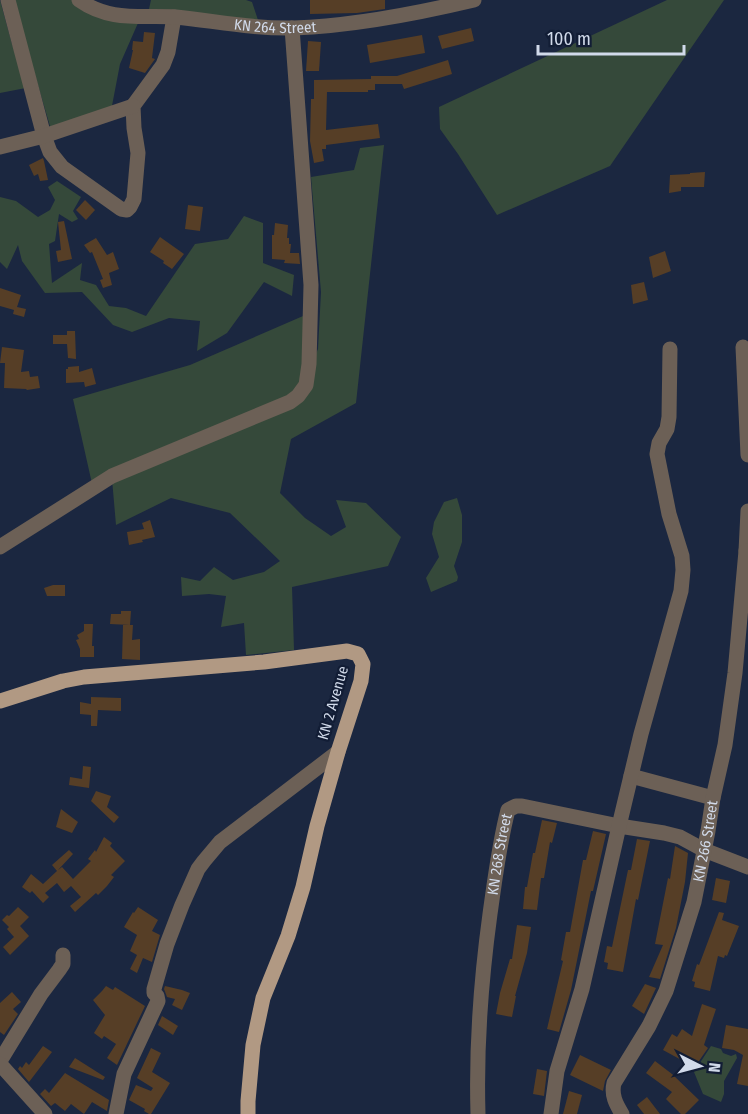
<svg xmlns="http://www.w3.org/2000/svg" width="748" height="1114" viewBox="0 0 748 1114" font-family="'Fira Sans Condensed',sans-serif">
  <rect width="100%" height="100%" fill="#1b2740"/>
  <!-- green -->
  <g fill="#35493a">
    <polygon points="0,0 12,44 31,87 0,93"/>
    <polygon points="13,0 79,0 138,23 120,64 111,111 52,133"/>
    <polygon points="151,0 246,0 252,2 258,20 149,9"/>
    <polygon points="667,0 724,0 610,166 497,215 458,154 440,129 439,107"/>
    <polygon points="384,145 356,403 291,439 280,493 305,518 331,536 346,527 336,500 366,503 401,537 388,566 292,587 294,650 246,655 244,623 221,627 226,596 209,594 182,596 181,577 200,581 214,567 233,580 264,572 280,561 230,513 171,498 116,525 112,479 93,488 73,399 190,365 310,313 300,391 318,349 321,292 311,177 354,170 360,148"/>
    <polygon points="57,181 81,197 73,211 78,219 72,222 59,214 55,241 49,244 52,283 82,263 80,280 96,285 109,306 126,308 146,316 195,244 228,239 244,216 263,223 263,263 294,275 292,296 264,282 227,333 197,351 200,321 169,318 132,332 113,325 82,292 45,293 22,261 18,245 7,269 0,262 0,197 16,201 38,217 50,210 55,200 48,187"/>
    <polygon points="457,498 462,515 462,542 454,566 458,577 457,581 431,592 426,578 439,557 432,534 434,522 444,502"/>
    <polygon points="711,1046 721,1049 723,1053 731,1056 736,1054 737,1058 724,1081 724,1094 721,1102 703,1094 694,1072"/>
  </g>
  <!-- building -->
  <g fill="#563e26">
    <polygon points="310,0 385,0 385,9 357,13 310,14"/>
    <polygon points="471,28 474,41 442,49 438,36"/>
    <polygon points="144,32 155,33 152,58 155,59 145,73 129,68 133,50 132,50 133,41 143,42"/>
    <polygon points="422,35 425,53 370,63 367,45"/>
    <polygon points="308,41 321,42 319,71 306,71"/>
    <polygon points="448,60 452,74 404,89 402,84 375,84 375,90 368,90 368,92 327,92 326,130 378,124 380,138 326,145 326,149 322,149 324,161 314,163 310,141 311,99 314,99 314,80 371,79 371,76 397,76"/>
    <polygon points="43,158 44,161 48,180 40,181 38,174 34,176 29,165"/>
    <polygon points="705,172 704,187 681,187 681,191 669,193 670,175 690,174 690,173"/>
    <polygon points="85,200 95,210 86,220 76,210"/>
    <polygon points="188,205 203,207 200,231 185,229"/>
    <polygon points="64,221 72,259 58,262 56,251 61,250 58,222"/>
    <polygon points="275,223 288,225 287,238 289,238 289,244 291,244 290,253 299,253 300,264 284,263 285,260 272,259 272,235 274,235"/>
    <polygon points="160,237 184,254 172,269 163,263 164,261 150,252"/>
    <polygon points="96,238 107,255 113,252 119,269 109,273 112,285 103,288 100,280 103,279 92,252 90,253 84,245"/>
    <polygon points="665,251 671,271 653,278 649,257"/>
    <polygon points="644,282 648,300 633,304 631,285"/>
    <polygon points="0,288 21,295 17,307 26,309 24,317 13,314 14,310 0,306"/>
    <polygon points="67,331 75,331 76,359 68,358 67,344 53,344 53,335 67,335"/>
    <polygon points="2,347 24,350 21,372 29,371 30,377 38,376 40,388 27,390 26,389 4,388 5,363 0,363"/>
    <polygon points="79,366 79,372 92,368 96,384 85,387 84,382 66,383 66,369 68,369 68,367"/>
    <polygon points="150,520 155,537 142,540 143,542 129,545 127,532 144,529 142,523"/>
    <polygon points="53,585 65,585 65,596 47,596 44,588"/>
    <polygon points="121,611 131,611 130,625 110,624 111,614 121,614"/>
    <polygon points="84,624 93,624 92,646 94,646 94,657 80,657 80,649 76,640 79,639 77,635 84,631"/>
    <polygon points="123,625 133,625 132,640 140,639 140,660 122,659"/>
    <polygon points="91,697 121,698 121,711 98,710 97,726 91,726 91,715 80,714 80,702 91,704"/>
    <polygon points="83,766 91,767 89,788 69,785 70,777 82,779"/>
    <polygon points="96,791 111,796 107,807 119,817 114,823 91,801"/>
    <polygon points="61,809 78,822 72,833 56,827"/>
    <polygon points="542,820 557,823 552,843 550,842 544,878 541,878 537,910 523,909 525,887 527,887 533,853 535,853"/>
    <polygon points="593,831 606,834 593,891 591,891 571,990 559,1032 547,1029 563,961 561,960 566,932 570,932 583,860 586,860"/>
    <polygon points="104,837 112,843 110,846 125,861 111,875 114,877 107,886 98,895 96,893 75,912 70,906 81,897 71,886 64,892 57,883 45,893 49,897 43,903 32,891 30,893 22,887 31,874 43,884 57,871 52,865 69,850 73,854 58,870 62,867 73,879 91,861 88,859 95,850 96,852"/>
    <polygon points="637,839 650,841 638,900 636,899 623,972 607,969 608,963 604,962 607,946 612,947 628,870 631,870"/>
    <polygon points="675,846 688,853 685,882 676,928 660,979 649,977 663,945 655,944 668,878 670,879"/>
    <polygon points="716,878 730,881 726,903 712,900"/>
    <polygon points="18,907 29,917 20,926 29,936 10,955 3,947 14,937 7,929 9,927 2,920 7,915 9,916"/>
    <polygon points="138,907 158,920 152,931 160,935 152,962 143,958 137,973 130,969 137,955 130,951 137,935 124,927 133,912 134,913"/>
    <polygon points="719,912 724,913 722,920 739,926 727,956 725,955 724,958 718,956 710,991 694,987 695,982 692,981 697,964 699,965 701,960"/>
    <polygon points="517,925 531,927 527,953 515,996 516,996 512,1017 496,1014 500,993 510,959 512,959"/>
    <polygon points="645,984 656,988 644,1014 632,1006"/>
    <polygon points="106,986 113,990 115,987 145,1006 117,1065 107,1058 116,1044 104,1036 102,1039 94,1033 105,1015 93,1000 102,991"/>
    <polygon points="165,986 182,990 190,993 182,1010 172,1005 175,999 167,997 164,989"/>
    <polygon points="12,992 21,1002 13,1009 18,1014 4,1035 0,1032 0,1003"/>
    <polygon points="702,1004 716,1009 704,1045 708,1048 692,1071 683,1065 685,1062 663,1050 672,1034 677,1037 682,1029 692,1036"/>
    <polygon points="162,1016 178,1026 173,1035 158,1025"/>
    <polygon points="726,1025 748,1029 748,1086 737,1084 743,1055 734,1050 722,1048"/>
    <polygon points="43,1046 52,1052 29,1082 18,1069 20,1066 22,1068 26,1062 29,1065"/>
    <polygon points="151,1048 161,1053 152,1072 170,1083 151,1114 149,1114 144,1111 145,1109 129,1100 136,1085 151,1091 153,1088 137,1078"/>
    <polygon points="580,1055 611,1070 605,1081 603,1091 570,1075"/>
    <polygon points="75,1058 105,1077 103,1080 69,1067"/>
    <polygon points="655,1061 672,1074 699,1100 685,1114 681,1114 666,1099 672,1092 646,1073"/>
    <polygon points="537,1069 547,1071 544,1096 533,1094"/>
    <polygon points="65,1073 109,1100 107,1111 92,1102 84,1114 71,1104 65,1111 55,1103 51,1106 40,1094 45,1089 49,1093"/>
    <polygon points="569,1091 582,1095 577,1114 563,1114"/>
    <polygon points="647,1097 660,1114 644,1114 637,1105"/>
  </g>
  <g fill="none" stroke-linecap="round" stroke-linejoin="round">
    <!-- minor -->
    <g stroke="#6c6056" stroke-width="15">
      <polyline points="8,0 44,136 50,152 62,167 121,209 127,210 130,207 134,199 138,153 134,128 133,106 163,65 168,52 174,17"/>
      <path id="s1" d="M79,0C110,22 140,15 176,17C215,21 254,29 294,28C354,26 415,14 474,0"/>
      <polyline points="0,147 44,136 133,106"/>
      <polyline points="743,347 748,455"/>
      <polyline points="0,547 112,476 290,402 298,396 306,385 309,364 311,285 292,28"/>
      <polyline points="746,551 748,511"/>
      <polyline points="631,776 713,798"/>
      <polyline points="0,1061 41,994 59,970 63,964 63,955"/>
      <polyline points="0,1064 45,1114"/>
      <polyline points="116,1114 124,1074 158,1001 157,996 154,993 154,989 167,944 182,905 198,869 204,861 220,842 338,752"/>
      <path id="s2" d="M478,1114C476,1047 481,980 490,914C495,879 499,844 508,810L516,806H522L619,826L664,833L680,837L704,850L748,867"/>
      <polyline points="551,1114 557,1071 582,989 619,826 641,734 681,591 683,570 682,556 669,514 657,454 659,443 667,429 669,417 670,349"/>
      <path id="s3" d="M622,1114C616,1104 611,1095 614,1083L649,1026L666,991L694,902L708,831L713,798L725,745L735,673L746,551L748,552"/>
    </g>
    <!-- major -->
    <polyline stroke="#b19983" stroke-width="15" points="0,701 63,681 84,677 264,662 347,651 358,654 363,664 361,681 338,752 317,826 303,887 288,936 263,998 253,1045 248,1101 248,1114"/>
  </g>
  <g text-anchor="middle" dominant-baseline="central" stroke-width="4.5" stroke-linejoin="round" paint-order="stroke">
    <!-- street labels -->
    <g font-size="15" fill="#d1daea" stroke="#121d35">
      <text stroke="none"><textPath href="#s1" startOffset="200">KN 264 Street</textPath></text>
      <text transform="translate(333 703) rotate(-74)">KN 2 Avenue</text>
      <text stroke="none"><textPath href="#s3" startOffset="294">KN 266 Street</textPath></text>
      <text stroke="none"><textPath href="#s2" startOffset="261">KN 268 Street</textPath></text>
    </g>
  </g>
  <!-- north arrow -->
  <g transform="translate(700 1066) rotate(96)" stroke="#121d35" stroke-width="4.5" paint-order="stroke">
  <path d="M0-4.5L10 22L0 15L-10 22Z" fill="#d1daea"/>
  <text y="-9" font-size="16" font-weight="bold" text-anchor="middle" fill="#d1daea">N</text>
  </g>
  <!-- scale -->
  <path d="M538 45v9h146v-9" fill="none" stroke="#d1daea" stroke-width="3"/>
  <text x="547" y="45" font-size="18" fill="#d1daea" stroke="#121d35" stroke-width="4.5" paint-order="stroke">100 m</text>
</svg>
